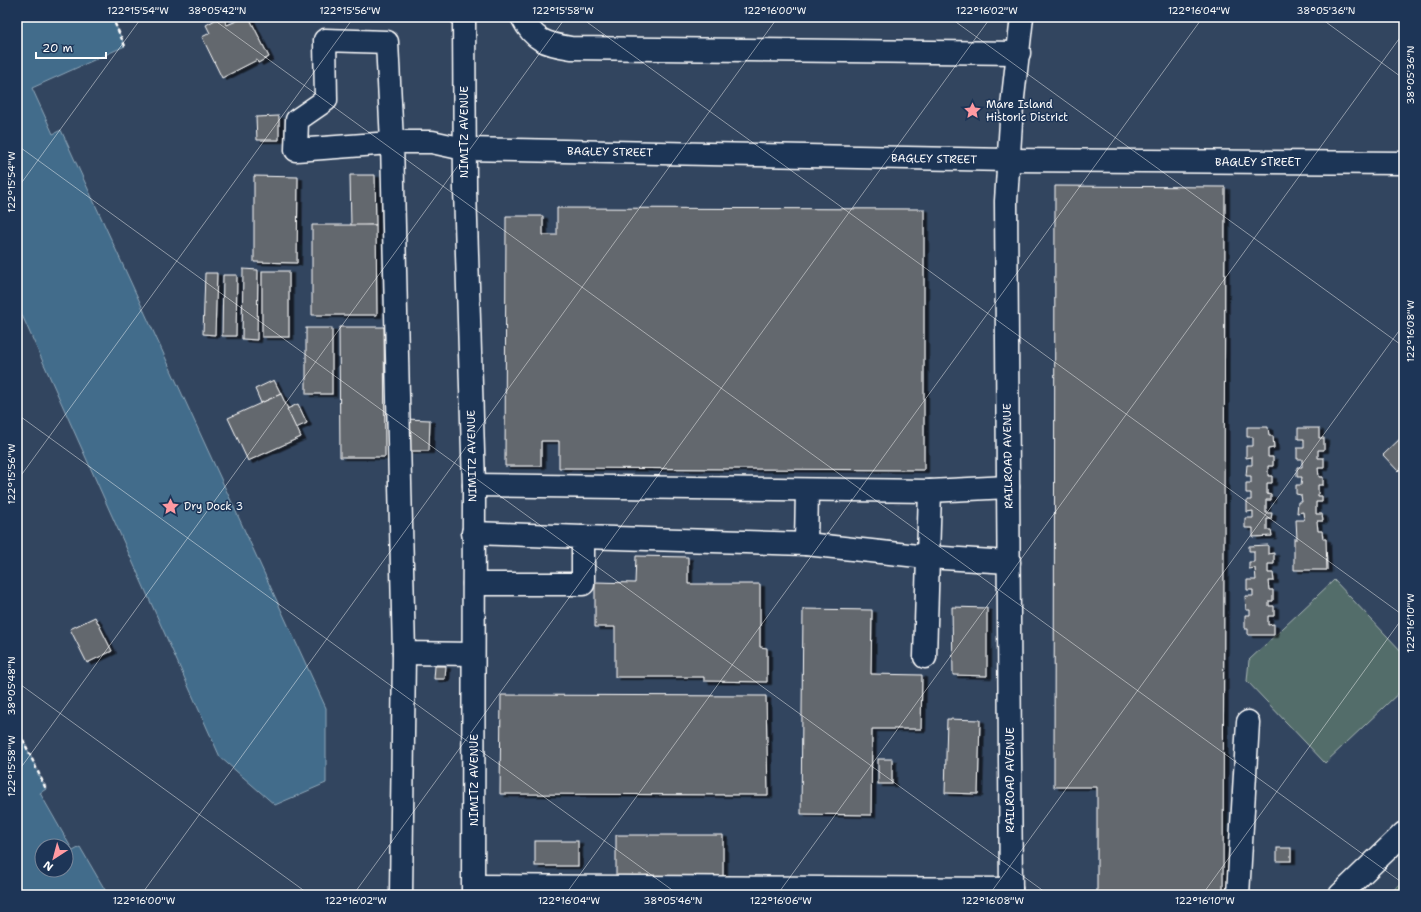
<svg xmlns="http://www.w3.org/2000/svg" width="1421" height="912" viewBox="0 0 1421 912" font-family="'Shantell Sans',sans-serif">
  <defs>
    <filter id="shadow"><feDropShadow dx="4.5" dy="2.5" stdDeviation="0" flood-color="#0009"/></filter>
  </defs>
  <rect width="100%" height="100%" fill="#1d3557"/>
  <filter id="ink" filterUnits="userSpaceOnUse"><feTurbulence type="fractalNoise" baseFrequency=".025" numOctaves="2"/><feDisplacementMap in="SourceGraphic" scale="8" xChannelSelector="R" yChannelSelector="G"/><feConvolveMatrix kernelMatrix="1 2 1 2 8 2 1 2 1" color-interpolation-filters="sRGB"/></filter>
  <g filter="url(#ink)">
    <!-- built -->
    <path fill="#32445e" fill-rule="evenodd" d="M112,17H1404V879L1389,895H17V860L63,833L40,793L46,789L17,727V124L32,88L125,46ZM42,846H66V870H42Z"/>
    <!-- green -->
    <g fill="#536d6b" stroke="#a9b6b5">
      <polygon points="1334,580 1404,654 1404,688 1325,763 1247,681 1249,660"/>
      <polygon points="1404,879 1404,895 1389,895"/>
    </g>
    <!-- water -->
    <g fill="#436c8b" stroke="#8ea7b9" fill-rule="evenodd">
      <polygon points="17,17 112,17 125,46 32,88 53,134 61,130 326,708 326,783 275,805 220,757 17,304"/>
      <path d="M17,727L46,789L40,793L73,851L80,847L108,895H17ZM42,846H66V870H42Z"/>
    </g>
    <!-- building -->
    <g fill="#64686e" stroke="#fff" filter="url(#shadow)">
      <polygon points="246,17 249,17 269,57 258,63 257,60 222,78 202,37 210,33 206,25 215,20 224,19 227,25"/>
      <polygon points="279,116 279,140 257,140 256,117"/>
      <polygon points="350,175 375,175 376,225 351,226"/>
      <polygon points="254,176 298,177 297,263 254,262"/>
      <polygon points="1055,186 1225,187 1223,895 1097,895 1097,787 1054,787"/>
      <polygon points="557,208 924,209 924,470 559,468 559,441 541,441 541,466 505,466 506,216 543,216 543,235 557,235"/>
      <polygon points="312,225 376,225 377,315 312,315"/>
      <polygon points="243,269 258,270 257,340 242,339"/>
      <rect x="262" y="271" width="27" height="66"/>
      <polygon points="205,273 217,273 215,335 203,334"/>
      <polygon points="223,275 237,275 236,336 222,336"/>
      <polygon points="339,327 384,327 385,457 340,457"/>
      <rect x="306" y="328" width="26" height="66"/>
      <polygon points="274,380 281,394 261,403 255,389"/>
      <polygon points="281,394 301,437 248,461 228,418"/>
      <polygon points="298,404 307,423 296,428 287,409"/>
      <polygon points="405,419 430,420 429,451 405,451"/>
      <polygon points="1247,427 1268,427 1269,436 1273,436 1274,448 1268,449 1268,457 1273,457 1273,466 1268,466 1268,476 1272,476 1272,483 1267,483 1267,494 1271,495 1271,500 1266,500 1266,513 1272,513 1271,519 1267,519 1267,530 1271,530 1272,536 1253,537 1253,528 1245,528 1245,518 1253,518 1253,511 1247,512 1247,500 1251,500 1251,493 1246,493 1246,483 1251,483 1251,476 1246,476 1247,465 1252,465 1252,457 1246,458 1246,446 1253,446 1253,437 1247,437"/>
      <polygon points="1298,428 1319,428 1319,438 1324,438 1324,450 1318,450 1318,458 1324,458 1324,468 1318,468 1319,477 1323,477 1323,485 1318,485 1318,496 1322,496 1322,502 1316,502 1316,514 1322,514 1323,521 1317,521 1318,531 1322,531 1323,539 1326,539 1327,570 1294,570 1294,539 1297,539 1296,520 1304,520 1303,512 1297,513 1298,502 1302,502 1301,495 1296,494 1296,485 1301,485 1302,477 1297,477 1297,467 1302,467 1302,459 1297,459 1297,448 1304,448 1304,439 1298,439"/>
      <polygon points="1404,435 1404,466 1398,471 1383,455"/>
      <polygon points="1268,545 1268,554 1274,553 1274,564 1268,564 1268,573 1273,573 1274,581 1268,581 1269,590 1273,590 1273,601 1269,601 1269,606 1274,606 1274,616 1268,616 1268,625 1274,624 1274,635 1248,635 1248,629 1245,629 1245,615 1250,615 1250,610 1246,610 1245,596 1253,596 1253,590 1247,590 1247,580 1256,580 1255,568 1249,569 1249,562 1254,562 1254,551 1249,551 1249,546"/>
      <polygon points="636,556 688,557 688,584 760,584 760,647 767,648 767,682 704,681 704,677 615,677 615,627 595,627 595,582 635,583"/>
      <polygon points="952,607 987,608 987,676 953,675"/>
      <polygon points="803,609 872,610 871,674 922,675 921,729 872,729 871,815 801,814"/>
      <polygon points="95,617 112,651 87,663 70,629"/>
      <polygon points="435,666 446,666 445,679 434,679"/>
      <polygon points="501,695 766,696 768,795 500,794"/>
      <polygon points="947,719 980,720 978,794 945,793"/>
      <rect x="878" y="759" width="14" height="25"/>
      <polygon points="616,835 723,835 723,879 616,878"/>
      <rect x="535" y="841" width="43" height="25"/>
      <rect x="1277" y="848" width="14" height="13"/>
    </g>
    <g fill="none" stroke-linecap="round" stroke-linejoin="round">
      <defs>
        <g id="minor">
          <polyline points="464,17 465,188 474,485 473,895"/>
          <path d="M522,17C534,41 546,44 571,48L1019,53"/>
          <polyline points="474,485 930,491 1008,487"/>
          <polyline points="473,533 583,537 583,584 474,584"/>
          <polyline points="583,537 806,544 807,490"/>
          <polyline points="806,544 927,557 1009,562"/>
          <polyline points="473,654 404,653 392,142 387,42 325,40 326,100 297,120 296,150 404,142 432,142 464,149 1008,160 1404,163"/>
          <polyline points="925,657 930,491"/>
          <polyline points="474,886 1011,889"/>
          <polyline points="401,895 404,653"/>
          <polyline points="1011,895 1006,201 1012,106 1022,17"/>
          <polyline points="1238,895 1248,722"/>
          <polyline points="1340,895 1404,833"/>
        </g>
      </defs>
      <!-- minor casing -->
      <use href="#minor" stroke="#fff" stroke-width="25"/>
      <!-- path -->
      <g stroke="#fff" stroke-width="2.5" stroke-dasharray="4 3" stroke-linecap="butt">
        <polyline points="112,17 125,46"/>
        <polyline points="17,727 46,789"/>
      </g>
      <!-- minor -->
      <use href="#minor" stroke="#1d3557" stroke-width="22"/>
    </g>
  </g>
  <!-- ticks -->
  <path fill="none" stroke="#fff" stroke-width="1" stroke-opacity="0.45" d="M210,17L1404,884M580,17L1404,616M949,17L1404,347M1319,17L1404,79M17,145L1049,895M17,189L142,17M17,414L679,895M17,481L354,17M17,682L310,895M17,773L566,17M141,895L778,17M353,895L991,17M565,895L1203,17M777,895L1404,32M989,895L1404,324M1202,895L1404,616"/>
  <!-- icons -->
  <defs>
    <symbol id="sight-bare" viewBox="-9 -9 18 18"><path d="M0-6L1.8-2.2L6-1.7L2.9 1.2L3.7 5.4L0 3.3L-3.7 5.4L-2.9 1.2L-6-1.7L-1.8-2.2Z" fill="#ff9aa2" stroke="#1d3557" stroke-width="2.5" paint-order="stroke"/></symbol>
  </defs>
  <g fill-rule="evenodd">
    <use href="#sight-bare" x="960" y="98" width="25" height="25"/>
    <use href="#sight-bare" x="158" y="494" width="25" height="25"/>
  </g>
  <g text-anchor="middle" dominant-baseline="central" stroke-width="3" stroke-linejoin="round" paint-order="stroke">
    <!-- poi labels -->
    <g font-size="11" fill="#fff" stroke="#1d3557" text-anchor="start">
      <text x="986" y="104">Mare Island<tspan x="986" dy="13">Historic District</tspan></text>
      <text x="184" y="506">Dry Dock 3</text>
    </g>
    <!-- street labels -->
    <g font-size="11" fill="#fff" stroke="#1d3557">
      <text transform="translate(464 132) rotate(-90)">NIMITZ AVENUE</text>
      <text transform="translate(610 152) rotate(1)">BAGLEY STREET</text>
      <text transform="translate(934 159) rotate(1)">BAGLEY STREET</text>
      <text x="1258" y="162">BAGLEY STREET</text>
      <text transform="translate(472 456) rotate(-91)">NIMITZ AVENUE</text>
      <text transform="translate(1008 456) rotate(-91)">RAILROAD AVENUE</text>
      <text transform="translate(474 780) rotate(-90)">NIMITZ AVENUE</text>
      <text transform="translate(1010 780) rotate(-90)">RAILROAD AVENUE</text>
    </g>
  </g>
  <!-- margin -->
  <rect width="1421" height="912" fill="none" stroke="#1d3557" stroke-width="44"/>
  <!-- north arrow -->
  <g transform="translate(54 858) rotate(216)"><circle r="19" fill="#1d3557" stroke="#77869a"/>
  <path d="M0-3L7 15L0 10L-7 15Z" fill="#ff9aa2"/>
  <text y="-6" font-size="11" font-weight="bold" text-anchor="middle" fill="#ffffff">N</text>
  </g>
  <!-- scale -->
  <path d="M36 52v6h70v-6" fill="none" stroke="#ffffff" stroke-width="2"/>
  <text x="42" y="52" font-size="12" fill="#ffffff" stroke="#1d3557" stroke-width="3" paint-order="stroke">20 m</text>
  <rect x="22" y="22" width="1377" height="868" fill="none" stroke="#fff" stroke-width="1.5"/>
  <g font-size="10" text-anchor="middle" fill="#fff">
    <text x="138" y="14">122°15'54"W</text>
    <text x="217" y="14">38°05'42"N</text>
    <text x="350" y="14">122°15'56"W</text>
    <text x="563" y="14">122°15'58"W</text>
    <text x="775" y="14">122°16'00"W</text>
    <text x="987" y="14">122°16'02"W</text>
    <text x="1199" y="14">122°16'04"W</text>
    <text x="1326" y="14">38°05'36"N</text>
    <text transform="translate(1410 75) rotate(-90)" y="4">38°05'36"N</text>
    <text transform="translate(11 182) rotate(-90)" y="4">122°15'54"W</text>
    <text transform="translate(1410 331) rotate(-90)" y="4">122°16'08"W</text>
    <text transform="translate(11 474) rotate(-90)" y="4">122°15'56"W</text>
    <text transform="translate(1410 623) rotate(-90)" y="4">122°16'10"W</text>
    <text transform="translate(11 686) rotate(-90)" y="4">38°05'48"N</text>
    <text transform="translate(11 766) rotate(-90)" y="4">122°15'58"W</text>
    <text x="144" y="904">122°16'00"W</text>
    <text x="356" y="904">122°16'02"W</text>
    <text x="569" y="904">122°16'04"W</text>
    <text x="673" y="904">38°05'46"N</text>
    <text x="781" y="904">122°16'06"W</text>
    <text x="993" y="904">122°16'08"W</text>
    <text x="1205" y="904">122°16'10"W</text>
  </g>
</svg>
